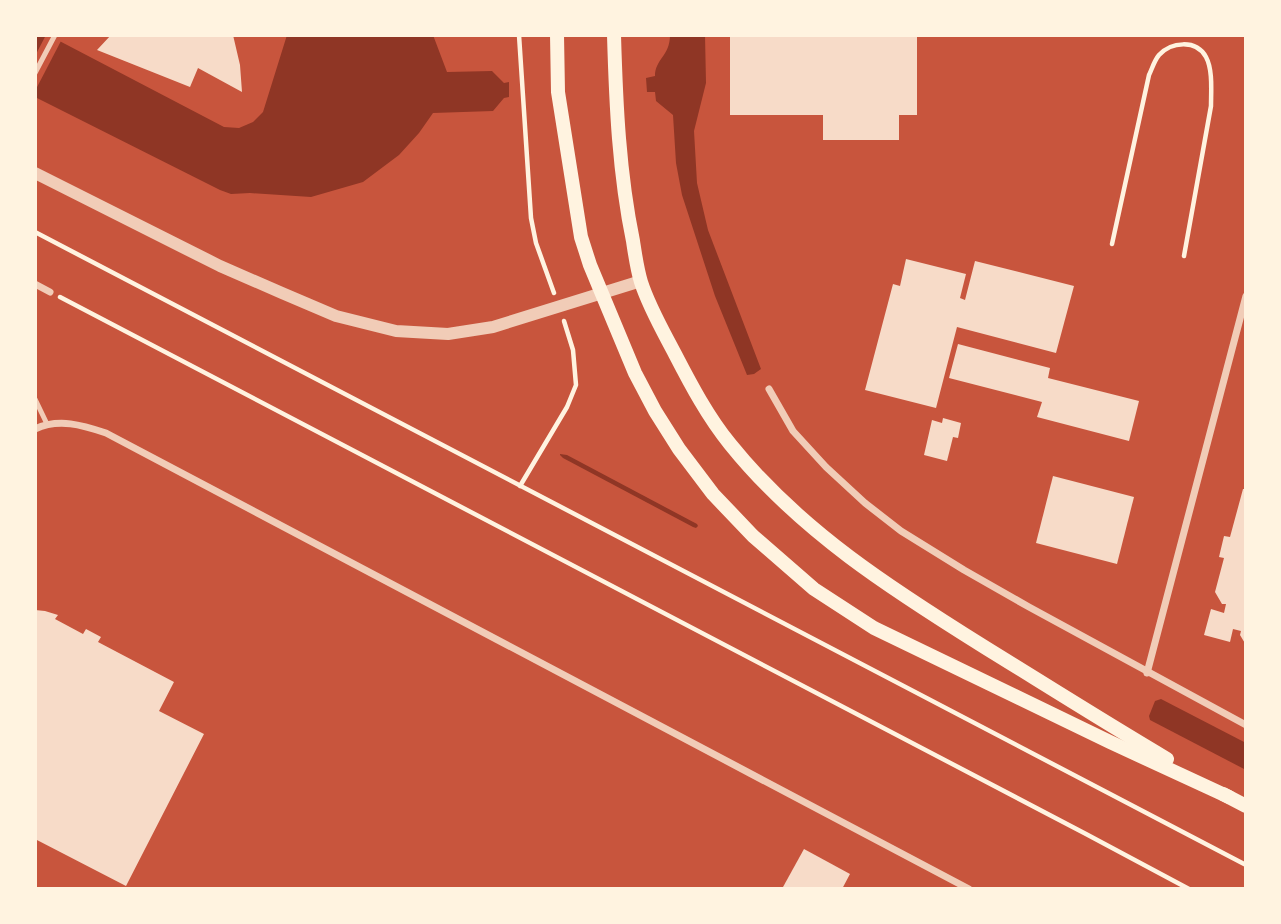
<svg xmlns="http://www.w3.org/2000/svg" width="1281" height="924" viewBox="0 0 1281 924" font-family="'Fira Sans Condensed',sans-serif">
  <rect width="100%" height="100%" fill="#c8553d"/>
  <!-- water -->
  <g fill="#8f3625">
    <polygon points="35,35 48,35 224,127 239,128 253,122 263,112 287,35 433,35 447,72 492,71 504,83 509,82 509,97 504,98 493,111 433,113 419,133 399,155 363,182 311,197 250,193 231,194 220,190 35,97"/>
    <path d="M670,35H705L706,83L694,131L697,183L708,230L761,369L754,374L747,375L715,296L682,195L676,163L673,115L656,101L655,92H647L646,78L655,76C655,59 670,56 670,35Z"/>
    <polygon points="560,454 567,455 697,524 698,526 696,528 693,527 563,458 560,455"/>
    <polygon points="1161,699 1246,743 1246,770 1150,720 1149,716 1155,701"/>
  </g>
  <!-- pier -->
  <polygon fill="#c8553d" points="46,35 55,35 62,39 35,91 35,56"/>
  <!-- building -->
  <g fill="#f7dbc8">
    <polygon points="111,35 233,35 240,65 242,92 198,68 190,87 97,50"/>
    <polygon points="730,35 917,35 917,115 899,115 899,140 823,140 823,115 730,115"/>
    <polygon points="906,259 966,274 960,298 965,300 975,261 1074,286 1056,353 957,327 936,408 865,390 893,284 900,286"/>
    <polygon points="958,344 1050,368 1048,378 1139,401 1129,441 1037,417 1042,402 949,378"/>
    <polygon points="943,418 961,423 958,438 953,437 947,461 924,455 932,420 942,423"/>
    <polygon points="1053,476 1134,497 1117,564 1036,543"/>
    <polygon points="1243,489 1246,489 1246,645 1240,635 1241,631 1233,629 1230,642 1204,635 1211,609 1224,613 1226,604 1222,604 1215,592 1224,558 1219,557 1224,536 1230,537"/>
    <polygon points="35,610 45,611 58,615 55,619 83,634 86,629 101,637 98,642 174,682 159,711 204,734 126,886 35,839"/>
    <polygon points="804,849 850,874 842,889 788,889 783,887"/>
  </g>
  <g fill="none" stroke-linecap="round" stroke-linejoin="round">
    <!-- path -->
    <g stroke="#fff3e0" stroke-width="4.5">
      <polyline points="519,35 531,218 536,243 554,293"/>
      <polyline points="35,232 1246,865"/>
      <path d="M1112,244L1149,75C1152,69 1154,61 1159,55C1171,42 1196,39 1206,57C1213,70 1211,91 1211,106L1184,256"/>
      <polyline points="60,297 1086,834 1189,889"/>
      <polyline points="520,486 567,407 576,385 573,350 564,321"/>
    </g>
    <!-- service -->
    <g stroke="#f1ccb7" stroke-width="5">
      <polyline points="35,73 55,35"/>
      <polyline points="35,399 47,424"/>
    </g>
    <!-- minor -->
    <g stroke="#f1ccb7" stroke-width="7">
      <polyline points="35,284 50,292"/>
      <polyline points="769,389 793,431 826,467 865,503 901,531 964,570 1029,607 1246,725"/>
      <path d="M35,429C59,418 82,425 106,433L969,889"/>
      <polyline points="1147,673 1246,296"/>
    </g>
    <!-- tertiary -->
    <polyline stroke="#f1ccb7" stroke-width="12" points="35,173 220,266 282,293 336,316 396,331 448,334 493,327 641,281"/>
    <!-- secondary -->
    <g stroke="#fff3e0" stroke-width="14">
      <polyline points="557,35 558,92 581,237 590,265 635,373 655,411 679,449 713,494 753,536 814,589 874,628 1110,742 1229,797"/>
      <path d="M614,35C616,104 619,173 633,241C635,254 637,269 641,282C649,307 663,331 675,354C691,385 708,417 730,444C800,531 893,590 986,648C1046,685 1106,723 1167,759"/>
      <polyline points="1223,794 1246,806"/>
    </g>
  </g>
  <!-- border -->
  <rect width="1281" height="924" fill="none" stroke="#fff3e0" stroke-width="74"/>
</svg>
